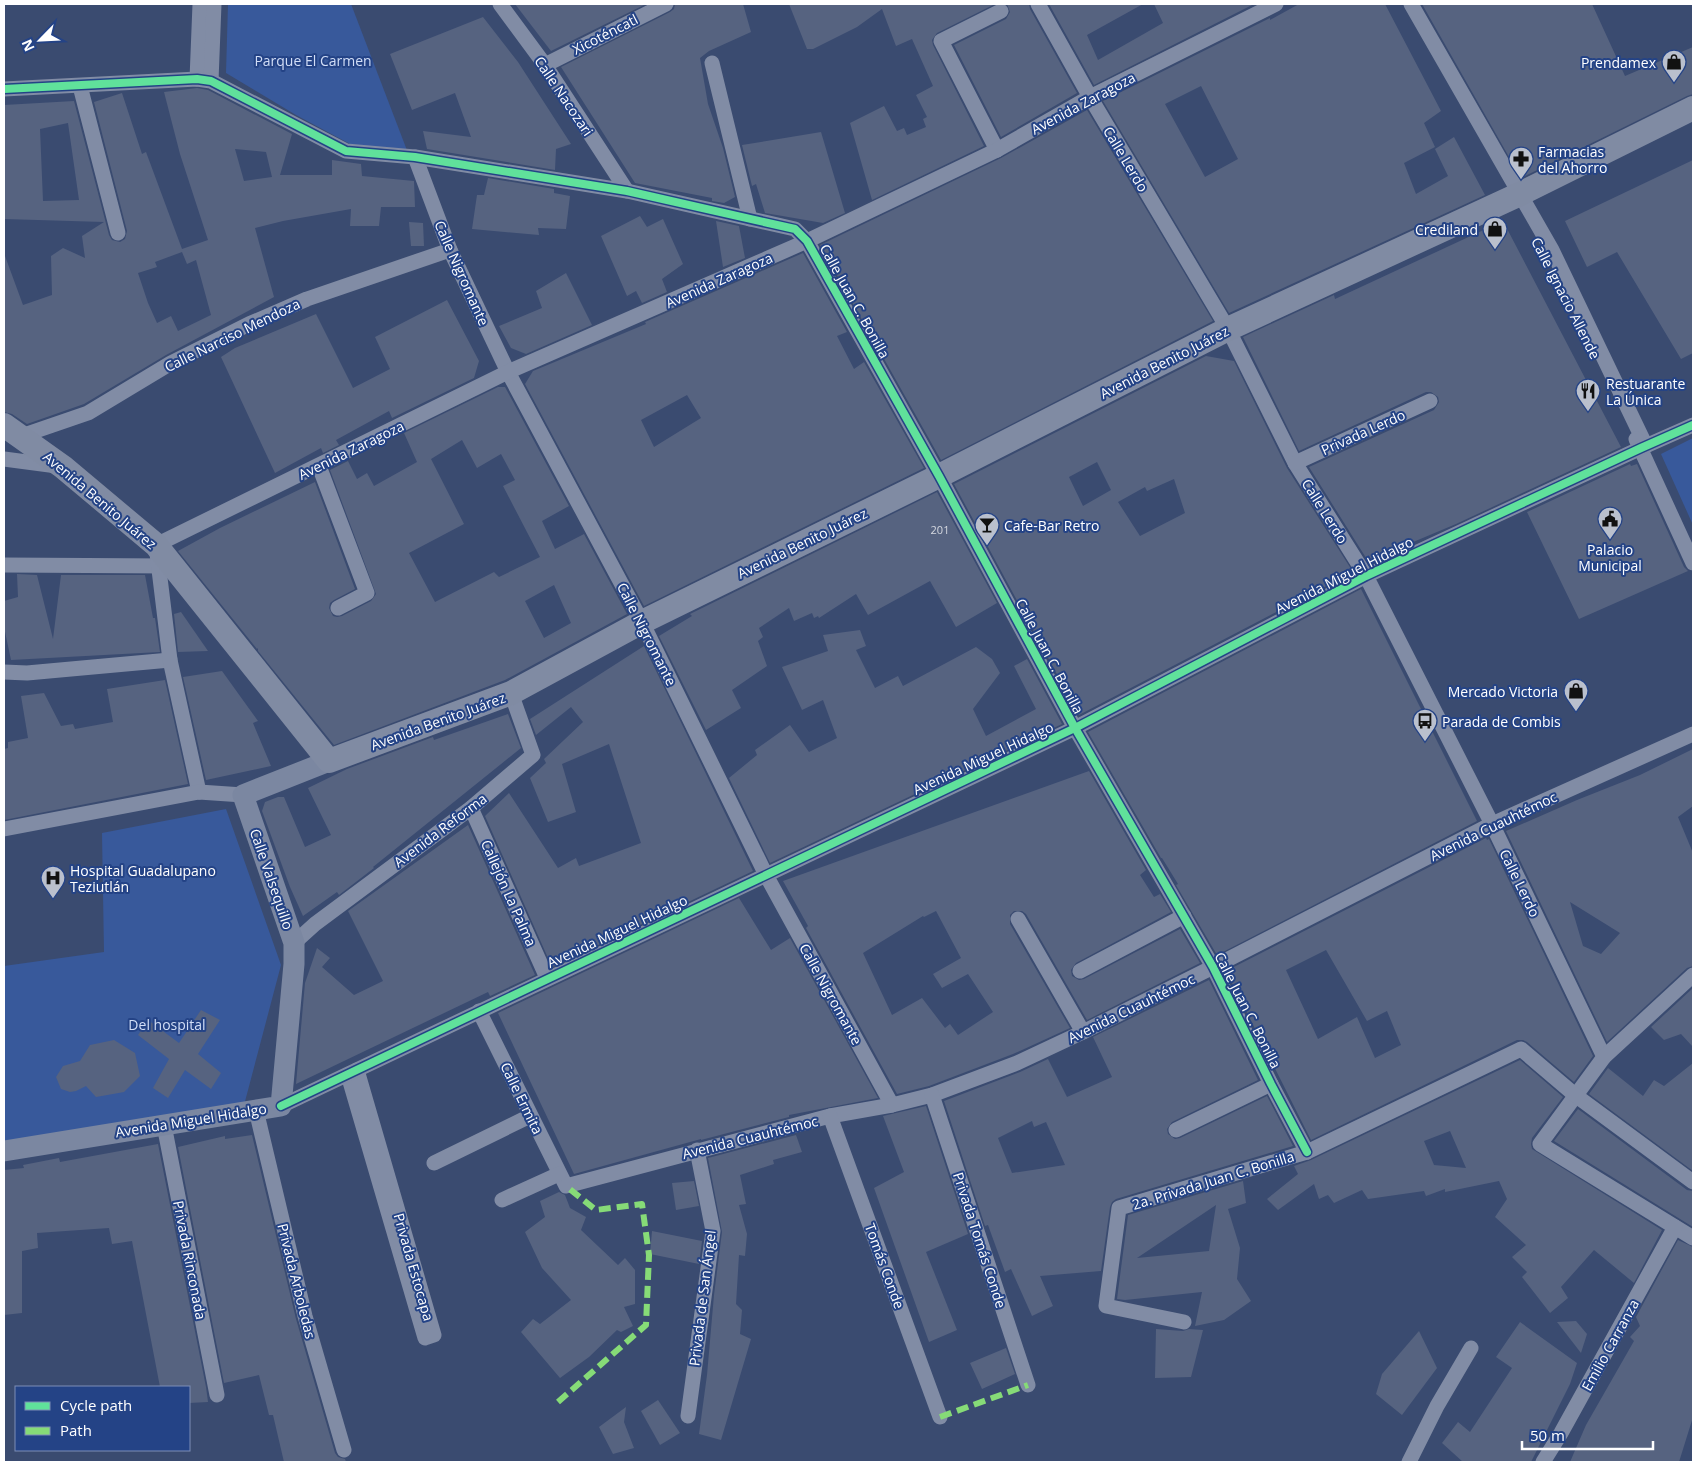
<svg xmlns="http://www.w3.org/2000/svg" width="1697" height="1466" viewBox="0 0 1697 1466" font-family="'Open Sans',sans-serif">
  <rect width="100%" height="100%" fill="#3a4b70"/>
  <!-- green -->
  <g fill="#38599b">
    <polygon points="228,4 351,4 408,153 350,144 296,115 226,73"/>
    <polygon points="1693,438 1693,525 1661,454"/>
    <polygon points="226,809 281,965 243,1109 4,1145 4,966 104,952 102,833"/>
  </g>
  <!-- building -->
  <g fill="#566380" fill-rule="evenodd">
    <polygon points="515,4 646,4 551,51"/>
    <polygon points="675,4 743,4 751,32 709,51 700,58 708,104 723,148 735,197 724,203 712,201 712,198 635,183 561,67 670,12 674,9"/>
    <polygon points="789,4 995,4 937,33 932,40 933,45 984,146 872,200 850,123 884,106 897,131 904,128 907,135 926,127 923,119 927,117 916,95 933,86 912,39 896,46 882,9 857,27 813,49 807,49"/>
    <polygon points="1007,4 1029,4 1030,9 1077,93 1001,137 954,45 1006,19 1010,12"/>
    <polygon points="1049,4 1143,4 1087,35 1098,60 1163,23 1154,4 1254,4 1094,85"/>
    <path d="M1299,4H1385L1441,111L1424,123L1435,147L1404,163L1416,194L1448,176L1435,149L1454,137L1485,195L1229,313L1103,101L1270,18V20ZM1201,86L1238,159L1205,177L1165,104Z"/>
    <polygon points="1422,4 1592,4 1625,76 1693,47 1693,94 1687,96 1521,178"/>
    <polygon points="483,17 518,62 571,144 556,149 555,170 427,149 423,131 471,137 455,93 412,110 390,54"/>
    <path d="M197,88L208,90L292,134L280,175H332V160L361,164L362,176L414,181L415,207H381L379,226H350L351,209L283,221L255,228L274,297L166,355L84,404L27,424L12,414L4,412V256H5L23,305L52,295L51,256L63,248L85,258L82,236L104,222L4,219V105L74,101L109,235L112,240L120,242L125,239L127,231L94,102L122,93L142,154L146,152L182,249L208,240L180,154L164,92ZM68,123L79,200L43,201L40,129ZM235,149L266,152L272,177L244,181ZM182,252L187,264L196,260L211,315L178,331L171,316L157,323L148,303L138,273L157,267L155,262Z"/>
    <polygon points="1087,110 1213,321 941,460 820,245 1001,158"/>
    <polygon points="821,132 845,213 823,223 765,213 756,184 752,186 742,145"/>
    <polygon points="1693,160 1693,353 1681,359 1617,252 1587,267 1565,221"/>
    <polygon points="488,178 554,189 554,193 570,196 566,229 538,228 539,235 472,229 477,195 484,195"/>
    <polygon points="640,216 647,227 663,219 683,264 662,279 667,292 642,303 636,291 627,296 601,236"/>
    <polygon points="716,221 739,226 745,258 723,267"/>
    <polygon points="1503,221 1621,447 1456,524 1368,561 1309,467 1434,410 1439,402 1438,397 1431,392 1426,392 1299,451 1243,337 1334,295 1335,299"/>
    <polygon points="409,222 423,223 424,246 411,246"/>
    <path d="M803,253L847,332L837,336L854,369L864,362L924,468L644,606L525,384L533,371L646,324L645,322ZM687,395L701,418L654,447L641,420Z"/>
    <polygon points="566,273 592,325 526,354 511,348 499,326 542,308 536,291"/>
    <polygon points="447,300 479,361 474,378 392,418 389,411 336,440 339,445 323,453 321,448 275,473 221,357 235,348 316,314 353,388 390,369 375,337"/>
    <path d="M1206,356L1234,361L1287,468L1353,572L1079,715L954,484ZM1097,462L1111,490L1083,506L1069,477ZM1174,479L1185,513L1140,536L1118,502L1145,487L1147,491Z"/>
    <path d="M498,387H505L569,506L542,521L555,549L584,534L627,614L505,680L334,745L258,651V648L257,649L178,551L220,528L315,482L355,589L334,600L330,603L329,608L333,616L337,617L342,616L371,601L376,594L330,470L348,461L357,479L367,473L374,486L417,462L404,433ZM462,440L477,468L501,454L515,480L503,486L540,557L499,577L494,572L435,602L409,553L464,524L431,459ZM554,585L571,623L544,638L525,601Z"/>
    <polygon points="1630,464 1631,466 1637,464 1684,567 1688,571 1579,619 1527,512"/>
    <polygon points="937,492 997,603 956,627 930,581 868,615 856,594 819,618 818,616 814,618 812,613 794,621 789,608 759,628 763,637 758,641 767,666 732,690 741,708 706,730 659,636 692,616 690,614"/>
    <polygon points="17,574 37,575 53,639 61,575 145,575 153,618 155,618 160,652 11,660 4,627 4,601 18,597"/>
    <polygon points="1361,589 1477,821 1217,955 1176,885 1178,884 1162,858 1161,858 1088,732"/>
    <polygon points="181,612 208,651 178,652 174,614"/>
    <polygon points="860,630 866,646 856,650 875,688 898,676 903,686 976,647 992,659 1000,673 973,709 986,736 1036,709 1014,666 1027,659 1062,724 770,863 729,778 757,755 755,750 790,725 809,752 837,738 823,700 802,710 782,667 828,651 823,635"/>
    <polygon points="644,646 753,871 552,967 485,816 509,793 558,868 576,858 579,866 641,843 609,744 562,764 576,812 548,822 530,778 546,763 544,759 583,722 571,707 536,735 530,719"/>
    <polygon points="222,671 258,721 253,723 271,766 206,780 183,677"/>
    <polygon points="165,680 188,784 4,820 4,749 8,748 8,742 28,738 21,696 44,693 61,726 73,724 75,729 113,722 107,689"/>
    <polygon points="508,714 521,748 373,867 374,868 339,895 337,892 303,916 290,887 262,811 265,802 278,797 284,797 305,847 331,835 308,788 347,769 433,737 434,740"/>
    <path d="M1693,749V806L1678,817L1693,853V966L1687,968L1607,1042L1506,831L1577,800L1640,775ZM1570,902L1620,933L1601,954L1583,946Z"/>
    <path d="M1089,771L1146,870L1140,875L1154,897L1160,894L1171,912L1076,963L1071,970L1072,976L1079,980L1084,979L1180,929L1200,963L1087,1020L1026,914L1022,911H1014L1010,915V924L1070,1028L1013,1054L929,1086L897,1094L806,928L808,926L783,881ZM936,911L961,958L933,974L942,988L968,974L993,1012L958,1035L950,1024L945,1028L922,998L892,1015L863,953L923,916L924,917Z"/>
    <polygon points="468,825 535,975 490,996 488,992 296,1084 305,983 317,948 330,958 322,967 354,995 383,981 348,911"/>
    <path d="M1486,838L1487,840L1489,839L1593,1056L1574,1082L1527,1042L1523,1040H1517L1311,1140L1226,971ZM1326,950L1367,1021L1387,1011L1401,1045L1375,1058L1357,1017L1318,1039L1286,970Z"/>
    <polygon points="739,898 771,950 790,938 878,1098 789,1115 789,1117 701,1140 701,1139 574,1174 498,1013"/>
    <path d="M1209,980L1258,1080L1172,1122L1167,1129L1168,1134L1175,1139L1180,1138L1267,1096L1293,1146L1116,1199L1112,1202L1110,1207L1101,1271L1040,1276L1053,1306L1032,1316L1011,1269L1005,1272L988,1225L985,1226L944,1101L1020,1072L1048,1059L1067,1097L1112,1077L1093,1037ZM1032,1121L1034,1127L1046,1122L1065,1165L1012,1173L998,1138Z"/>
    <polygon points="1693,988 1693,1047 1681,1034 1664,1040 1651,1027"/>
    <polygon points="201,1010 220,1020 198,1054 221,1073 211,1089 185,1070 168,1098 153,1088 169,1059 138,1035 148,1020 179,1043"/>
    <polygon points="114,1040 135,1053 140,1076 124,1092 96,1097 86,1086 76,1091 70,1092 61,1089 56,1077 63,1066 80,1061 90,1045"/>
    <path d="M1520,1060L1563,1097L1532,1138L1531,1144L1532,1149L1662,1230L1634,1283L1594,1250L1561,1287L1568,1298L1550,1313L1522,1277L1527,1272L1512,1257L1526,1245L1495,1217L1507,1199L1499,1181L1445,1192V1189L1426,1196L1424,1191L1368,1199L1362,1190L1334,1203L1328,1195L1319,1199L1314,1184L1278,1210L1267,1199L1298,1174L1294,1166L1311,1160ZM1450,1131L1466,1168L1434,1165L1424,1141Z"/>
    <polygon points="1693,1063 1693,1171 1589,1094 1608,1068 1643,1096 1654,1080 1664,1086"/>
    <polygon points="926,1106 968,1234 926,1252 957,1330 929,1342 874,1188 904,1172 883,1116"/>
    <polygon points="1578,1109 1687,1190 1693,1191 1693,1227 1554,1141"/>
    <polygon points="252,1135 296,1319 335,1453 338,1457 345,1459 346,1462 284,1462 273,1415 269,1415 259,1375 224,1383 178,1147 225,1136 225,1139"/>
    <polygon points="796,1135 802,1152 773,1160 774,1164 740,1175 746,1204 739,1205 747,1234 745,1256 739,1255 736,1304 742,1310 740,1334 751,1339 721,1440 699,1434 707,1375 714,1295 722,1232 708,1158"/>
    <polygon points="158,1144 206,1387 208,1402 189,1403 189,1387 160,1387 132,1241 112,1244 109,1228 37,1233 38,1248 22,1251 22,1313 4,1315 4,1170 24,1168 23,1165 59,1158 60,1162"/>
    <polygon points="694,1181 699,1206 676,1210 672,1183"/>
    <path d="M1243,1181L1246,1203L1228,1209L1240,1248L1237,1279L1251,1301L1224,1320L1195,1326L1202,1292L1125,1300L1117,1299L1128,1215ZM1216,1205L1209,1251L1137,1258Z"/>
    <polygon points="559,1192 565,1195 570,1208 586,1217 581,1230 618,1265 625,1258 635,1270 635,1304 624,1307 633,1326 621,1332 617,1330 589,1357 560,1378 521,1332 533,1319 540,1324 571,1300 542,1268 525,1232 545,1217 540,1201"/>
    <polygon points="652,1231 702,1241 699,1264 650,1254"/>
    <polygon points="1678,1240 1693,1247 1693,1417 1679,1462 1570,1462 1586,1425 1634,1341 1630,1337 1640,1326 1636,1317"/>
    <polygon points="1576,1321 1587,1334 1581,1353 1557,1322"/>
    <polygon points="1520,1322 1577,1363 1570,1384 1531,1462 1463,1462 1442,1443 1458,1422 1470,1432 1512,1368 1496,1357"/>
    <polygon points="1156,1329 1183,1331 1189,1329 1203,1330 1191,1377 1155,1378"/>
    <polygon points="1419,1331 1437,1368 1402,1415 1376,1394 1382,1374"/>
    <polygon points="1006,1348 1015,1374 982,1389 970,1363"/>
    <polygon points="658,1400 680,1433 660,1445 641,1411"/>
    <polygon points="626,1407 624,1422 634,1448 613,1454 599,1427"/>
  </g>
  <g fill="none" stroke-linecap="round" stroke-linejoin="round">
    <!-- minor -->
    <g stroke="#818ca5" stroke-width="15">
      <polyline points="500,4 545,65 627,191"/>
      <polyline points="1038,4 1090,97 1228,329 1295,463 1366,576 1492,824 1604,1057"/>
      <polyline points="1411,4 1552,250 1646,446"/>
      <polyline points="712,63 750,219"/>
      <polyline points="545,65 666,4"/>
      <polyline points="197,79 200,4"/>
      <polyline points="211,81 214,4"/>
      <polyline points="80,86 118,233"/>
      <polyline points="4,89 197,79 211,81 346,151 415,157 627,191 795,229 807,241 939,476 1075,728 1213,967 1271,1084 1307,1152"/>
      <polyline points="997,150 941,41 1001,11"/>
      <polyline points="415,157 450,250 508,372 642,622 766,875 892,1105"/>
      <polyline points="21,436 88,413 171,363 249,324 307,299 450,250"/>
      <polyline points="1636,439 1693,563"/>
      <polyline points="4,459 57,466"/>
      <polyline points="1295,463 1430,401"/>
      <polyline points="319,466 367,593 338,608"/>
      <polyline points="4,565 169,566"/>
      <polyline points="4,672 27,673 170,660"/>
      <polyline points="199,792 170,660 156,545 508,372 807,241 997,150 1090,97 1276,4"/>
      <polyline points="471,808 547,978"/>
      <polyline points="4,829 199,792 243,795"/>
      <polyline points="1018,919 1083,1032"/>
      <polyline points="294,943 315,924 471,808 533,755 511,693"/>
      <polyline points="1080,971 1184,916"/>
      <polyline points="1693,975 1604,1057 1540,1144 1693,1238"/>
      <polyline points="479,1011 566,1186 830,1116 892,1105 932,1095 1017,1063 1083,1032 1213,967 1492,824 1693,734"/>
      <polyline points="348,1075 425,1338 434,1335 357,1070"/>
      <polyline points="932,1095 1028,1385"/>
      <polyline points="281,1106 1075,728 1366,576 1641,448 1693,425"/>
      <polyline points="256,1110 305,1316 344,1450"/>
      <polyline points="830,1116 940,1417"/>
      <polyline points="164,1125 217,1395"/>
      <polyline points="1176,1130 1271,1084"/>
      <polyline points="434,1163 530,1116"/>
      <polyline points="502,1200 559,1174"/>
      <polyline points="1184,1322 1106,1306 1119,1208 1307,1152 1521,1049 1575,1095 1693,1182"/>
      <polyline points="688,1416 713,1231 697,1150"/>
      <polyline points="1409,1462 1437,1406 1471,1348"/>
      <polyline points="1543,1462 1561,1433 1675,1227"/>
    </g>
    <!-- secondary -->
    <polyline stroke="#7b87a1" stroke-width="21" points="4,1151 281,1106 294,964 294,943 243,795 329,761"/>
    <!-- primary -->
    <polyline stroke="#808ba3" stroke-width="24" points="4,425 63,467 156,545 329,761 511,693 642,622 939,476 1228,329 1520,194 1693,108"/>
    <!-- quiet -->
    <g stroke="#86db77" stroke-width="6" stroke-dasharray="12 6" stroke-linecap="butt">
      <polyline points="558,1402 646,1325 649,1255 642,1204 596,1210 566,1186"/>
      <polyline points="940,1417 1028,1385"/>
    </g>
    <defs>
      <g id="cycleway">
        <polyline points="4,89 197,79 211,81 346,151 415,157 627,191 795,229 807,241 939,476 1075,728 1213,967 1271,1084 1307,1152"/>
        <polyline points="281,1106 1075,728 1366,576 1641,448 1693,425"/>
      </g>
    </defs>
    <!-- cycleway casing -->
    <use href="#cycleway" stroke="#244386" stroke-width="11"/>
    <!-- cycleway -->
    <use href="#cycleway" stroke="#60e19b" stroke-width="8"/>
  </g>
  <!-- icons -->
  <defs>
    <symbol id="shop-pin" viewBox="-11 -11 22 30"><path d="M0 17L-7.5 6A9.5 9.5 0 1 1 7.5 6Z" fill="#bac0cd" stroke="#244386"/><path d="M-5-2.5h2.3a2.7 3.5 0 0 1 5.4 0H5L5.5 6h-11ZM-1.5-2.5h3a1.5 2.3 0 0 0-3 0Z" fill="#111"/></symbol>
    <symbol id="pharmacy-pin" viewBox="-11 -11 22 30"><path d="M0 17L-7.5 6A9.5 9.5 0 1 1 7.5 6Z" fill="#bac0cd" stroke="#244386"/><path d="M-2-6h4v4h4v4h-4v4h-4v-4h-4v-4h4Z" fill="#111"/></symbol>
    <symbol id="restaurant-pin" viewBox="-11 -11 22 30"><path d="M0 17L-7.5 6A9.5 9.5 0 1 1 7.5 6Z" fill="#bac0cd" stroke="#244386"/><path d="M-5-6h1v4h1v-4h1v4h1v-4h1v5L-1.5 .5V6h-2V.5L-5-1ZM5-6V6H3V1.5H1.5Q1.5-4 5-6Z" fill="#111"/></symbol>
    <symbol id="civic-pin" viewBox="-11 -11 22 30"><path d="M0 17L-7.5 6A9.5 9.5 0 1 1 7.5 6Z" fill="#bac0cd" stroke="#244386"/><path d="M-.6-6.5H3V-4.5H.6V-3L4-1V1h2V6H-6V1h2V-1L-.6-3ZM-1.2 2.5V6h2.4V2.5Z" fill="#111"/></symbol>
    <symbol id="bar-pin" viewBox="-11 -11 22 30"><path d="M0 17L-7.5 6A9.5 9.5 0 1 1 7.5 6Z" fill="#bac0cd" stroke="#244386"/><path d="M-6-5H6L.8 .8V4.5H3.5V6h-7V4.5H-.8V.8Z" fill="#111"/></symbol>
    <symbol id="bus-pin" viewBox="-11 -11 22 30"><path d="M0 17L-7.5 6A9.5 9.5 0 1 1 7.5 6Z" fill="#bac0cd" stroke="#244386"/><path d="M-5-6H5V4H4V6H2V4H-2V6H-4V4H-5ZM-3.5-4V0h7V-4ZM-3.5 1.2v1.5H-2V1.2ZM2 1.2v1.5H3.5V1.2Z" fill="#111"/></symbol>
    <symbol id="hospital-pin" viewBox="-11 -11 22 30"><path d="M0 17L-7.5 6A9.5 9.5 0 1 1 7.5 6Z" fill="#bac0cd" stroke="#244386"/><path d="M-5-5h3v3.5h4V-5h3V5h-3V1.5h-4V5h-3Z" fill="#111"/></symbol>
  </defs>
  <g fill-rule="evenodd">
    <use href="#shop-pin" x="1660" y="48" width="28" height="38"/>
    <use href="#pharmacy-pin" x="1507" y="145" width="28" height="38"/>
    <use href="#shop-pin" x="1481" y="215" width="28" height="38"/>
    <use href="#restaurant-pin" x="1574" y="377" width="28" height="38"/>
    <use href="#civic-pin" x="1596" y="505" width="28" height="38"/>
    <use href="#bar-pin" x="973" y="511" width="28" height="38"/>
    <use href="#shop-pin" x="1562" y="677" width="28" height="38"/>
    <use href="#bus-pin" x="1411" y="707" width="28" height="38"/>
    <use href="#hospital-pin" x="39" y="864" width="28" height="38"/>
  </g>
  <g text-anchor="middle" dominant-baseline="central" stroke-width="4" stroke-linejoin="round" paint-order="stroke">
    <!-- number labels -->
    <g font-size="11" fill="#d5d8df">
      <text x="940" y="529">201</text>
    </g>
    <!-- street labels -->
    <g font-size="14" fill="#fff" stroke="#244386">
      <text transform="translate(605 34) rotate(-27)">Xicoténcatl</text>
      <text transform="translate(564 96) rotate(56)">Calle Nacozari</text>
      <text transform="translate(1083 103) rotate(-28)">Avenida Zaragoza</text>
      <text transform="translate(1126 159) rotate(59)">Calle Lerdo</text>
      <text transform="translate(462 273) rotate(66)">Calle Nigromante</text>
      <text transform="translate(719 280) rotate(-24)">Avenida Zaragoza</text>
      <text transform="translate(1566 298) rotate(63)">Calle Ignacio Allende</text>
      <text transform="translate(855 301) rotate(61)">Calle Juan C. Bonilla</text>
      <text transform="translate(232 335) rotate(-26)">Calle Narciso Mendoza</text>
      <text transform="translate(1164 362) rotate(-27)">Avenida Benito Juárez</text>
      <text transform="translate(1363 432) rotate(-24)">Privada Lerdo</text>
      <text transform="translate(351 450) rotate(-26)">Avenida Zaragoza</text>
      <text transform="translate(100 500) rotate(40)">Avenida Benito Juárez</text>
      <text transform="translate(1325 511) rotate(58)">Calle Lerdo</text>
      <text transform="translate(802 543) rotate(-26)">Avenida Benito Juárez</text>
      <text transform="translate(1344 575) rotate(-27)">Avenida Miguel Hidalgo</text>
      <text transform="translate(647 634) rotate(63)">Calle Nigromante</text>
      <text transform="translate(1050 656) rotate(62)">Calle Juan C. Bonilla</text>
      <text transform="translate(438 721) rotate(-20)">Avenida Benito Juárez</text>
      <text transform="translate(983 758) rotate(-25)">Avenida Miguel Hidalgo</text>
      <text transform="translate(1493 826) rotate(-26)">Avenida Cuauhtémoc</text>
      <text transform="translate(440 830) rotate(-37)">Avenida Reforma</text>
      <text transform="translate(272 879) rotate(71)">Calle Valsequillo</text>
      <text transform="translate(1520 883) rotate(64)">Calle Lerdo</text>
      <text transform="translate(509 893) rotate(66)">Callejón La Palma</text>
      <text transform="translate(617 931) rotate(-25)">Avenida Miguel Hidalgo</text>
      <text transform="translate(831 994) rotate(61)">Calle Nigromante</text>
      <text transform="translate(1131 1008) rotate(-26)">Avenida Cuauhtémoc</text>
      <text transform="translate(1248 1010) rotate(63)">Calle Juan C. Bonilla</text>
      <text transform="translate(522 1098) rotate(64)">Calle Ermita</text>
      <text transform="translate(191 1120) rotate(-9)">Avenida Miguel Hidalgo</text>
      <text transform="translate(750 1137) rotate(-14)">Avenida Cuauhtémoc</text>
      <text transform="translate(1213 1180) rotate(-17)">2a. Privada Juan C. Bonilla</text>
      <text transform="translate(980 1240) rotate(72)">Privada Tomás Conde</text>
      <text transform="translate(190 1260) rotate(79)">Privada Rinconada</text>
      <text transform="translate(885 1266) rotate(70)">Tomás Conde</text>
      <text transform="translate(414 1267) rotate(74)">Privada Estocapa</text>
      <text transform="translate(297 1281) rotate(76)">Privada Arboledas</text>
      <text transform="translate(702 1298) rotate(-83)">Privada de San Ángel</text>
      <text transform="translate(1610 1345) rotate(-61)">Emilio Carranza</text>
    </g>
    <!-- park labels -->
    <g font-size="14" fill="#d2def7" stroke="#244386">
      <text x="313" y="60">Parque El Carmen</text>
      <text x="167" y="1024">Del hospital</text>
    </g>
    <!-- poi labels -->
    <g font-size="14" fill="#fff" stroke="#244386" text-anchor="start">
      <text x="1656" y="62" text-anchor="end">Prendamex</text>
      <text x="1538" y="151">Farmacias<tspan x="1538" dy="16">del Ahorro</tspan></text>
      <text x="1478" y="229" text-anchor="end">Crediland</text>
      <text x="1606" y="383">Restuarante<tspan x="1606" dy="16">La Única</tspan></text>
      <text x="1004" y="525">Cafe-Bar Retro</text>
      <text x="1610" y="549" text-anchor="middle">Palacio<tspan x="1610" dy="16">Municipal</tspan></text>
      <text x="1558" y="691" text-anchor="end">Mercado Victoria</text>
      <text x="1442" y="721">Parada de Combis</text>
      <text x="70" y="870">Hospital Guadalupano<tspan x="70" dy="16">Teziutlán</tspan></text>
    </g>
  </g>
  <!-- border -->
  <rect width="1697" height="1466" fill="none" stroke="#ffffff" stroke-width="10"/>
  <!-- legend -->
  <rect x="15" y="1386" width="175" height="65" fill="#244386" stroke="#7c8eb6"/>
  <rect x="25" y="1402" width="25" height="8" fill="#60e19b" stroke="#7c8eb6"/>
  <text x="60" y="1411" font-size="15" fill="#ffffff">Cycle path</text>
  <rect x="25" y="1427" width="25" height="8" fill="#86db77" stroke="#7c8eb6"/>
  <text x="60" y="1436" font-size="15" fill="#ffffff">Path</text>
  <!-- north arrow -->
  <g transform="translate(40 40) rotate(246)" stroke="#244386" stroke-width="4" paint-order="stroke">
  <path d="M0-4L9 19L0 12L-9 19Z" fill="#ffffff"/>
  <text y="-8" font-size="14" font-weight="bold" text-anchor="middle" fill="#ffffff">N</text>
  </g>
  <!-- scale -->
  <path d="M1522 1441v8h131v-8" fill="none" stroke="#ffffff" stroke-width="2.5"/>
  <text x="1530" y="1441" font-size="15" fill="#ffffff" stroke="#244386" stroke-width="4" paint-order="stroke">50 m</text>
</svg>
